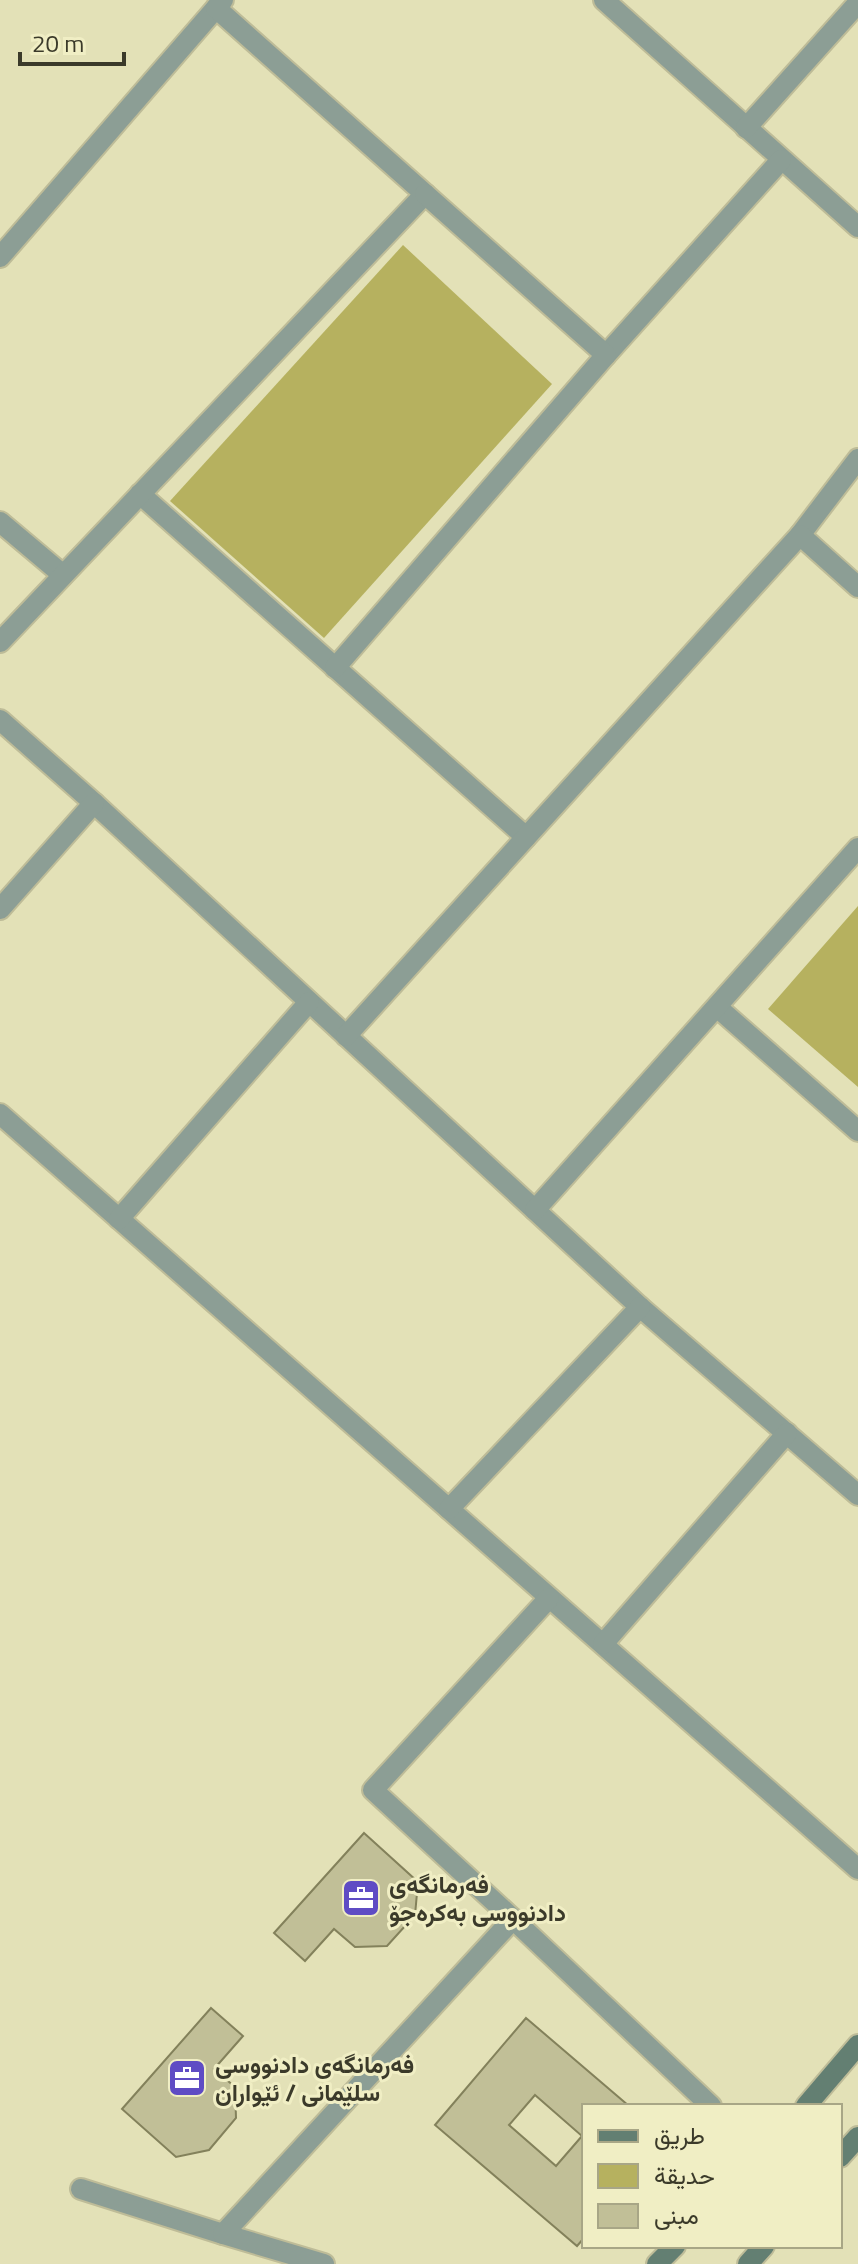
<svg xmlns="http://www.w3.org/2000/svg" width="858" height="2264" viewBox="0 0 858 2264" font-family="'Titillium Web',Vazirmatn,sans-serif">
  <rect width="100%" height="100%" fill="#e3e1b7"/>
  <!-- green -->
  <g fill="#b6b15f">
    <polygon points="403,245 552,384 324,638 170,501"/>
    <polygon points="858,906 858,1087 768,1009"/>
  </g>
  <!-- building -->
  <g fill="#c1bf97" stroke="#83815b" stroke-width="2" fill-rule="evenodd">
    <polygon points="364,1833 418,1882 415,1915 387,1946 355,1947 334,1929 305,1961 274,1933"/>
    <polygon points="211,2008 243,2036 214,2069 235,2087 236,2118 209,2150 176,2157 122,2109"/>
    <path d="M526,2018L629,2106H584V2238L577,2246L435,2125ZM535,2095L582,2136L556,2166L509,2125Z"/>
  </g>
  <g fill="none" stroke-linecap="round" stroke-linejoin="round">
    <defs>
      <g id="street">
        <polyline points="604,0 858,227"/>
        <polyline points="746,128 858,3"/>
        <polyline points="0,257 216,8"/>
        <polyline points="606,355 781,160"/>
        <polyline points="140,494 526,837"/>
        <polyline points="0,522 63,575"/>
        <polyline points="800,535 858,459"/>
        <polyline points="0,642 425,194 216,8 223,0"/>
        <polyline points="335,668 606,355 425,194"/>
        <polyline points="0,720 94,803 640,1307 858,1495"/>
        <polyline points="0,909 94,803"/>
        <polyline points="717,1007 858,1131"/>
        <polyline points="346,1036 800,535 858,587"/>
        <polyline points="0,1114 858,1869"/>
        <polyline points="535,1210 858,848"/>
        <polyline points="119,1219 309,1002"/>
        <polyline points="449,1509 640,1307"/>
        <polyline points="549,1598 373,1790 513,1919 711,2106"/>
        <polyline points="603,1644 787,1433"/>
        <polyline points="81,2189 223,2234"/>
        <polyline points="324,2264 223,2234 513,1919"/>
      </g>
      <g id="secondary">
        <polyline points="806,2106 858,2045"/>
        <polyline points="840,2157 858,2137"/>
        <polyline points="657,2264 675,2246"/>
        <polyline points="748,2264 764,2246"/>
      </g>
    </defs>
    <!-- street casing -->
    <use href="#street" stroke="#bebc98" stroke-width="24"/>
    <!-- secondary casing -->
    <use href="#secondary" stroke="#bebc98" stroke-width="24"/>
    <!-- street -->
    <use href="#street" stroke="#8c9e95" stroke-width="20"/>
    <!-- secondary -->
    <use href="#secondary" stroke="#637f72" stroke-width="20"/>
  </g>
  <!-- icons -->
  <defs>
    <symbol id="office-square" viewBox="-11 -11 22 22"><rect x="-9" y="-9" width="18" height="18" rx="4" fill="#5f4cc4" stroke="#f0eec4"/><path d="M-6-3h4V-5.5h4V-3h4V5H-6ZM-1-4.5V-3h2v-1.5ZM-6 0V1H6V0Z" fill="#fff"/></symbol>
  </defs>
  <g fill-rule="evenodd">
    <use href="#office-square" x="339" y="1876" width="44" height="44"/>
    <use href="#office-square" x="165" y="2056" width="44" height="44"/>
  </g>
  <g text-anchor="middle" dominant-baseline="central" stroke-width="6" stroke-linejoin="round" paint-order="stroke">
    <!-- poi labels -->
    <g font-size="24" font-weight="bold" fill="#3b3a2a" stroke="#f0eec4" text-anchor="start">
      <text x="389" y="1884">فەرمانگەی<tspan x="389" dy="28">دادنووسی بەکرەجۆ</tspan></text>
      <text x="215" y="2064">فەرمانگەی دادنووسی<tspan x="215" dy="28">سلێمانی / ئێواران</tspan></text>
    </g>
  </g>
  <!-- legend -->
  <rect x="582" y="2104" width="260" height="144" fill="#f0eec4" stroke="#a8a686" stroke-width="2"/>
  <rect x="598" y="2130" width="40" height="12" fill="#637f72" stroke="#a8a686" stroke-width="2"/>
  <text x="654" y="2144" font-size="24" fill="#3b3a2a">طريق</text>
  <rect x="598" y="2164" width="40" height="24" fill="#b6b15f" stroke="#a8a686" stroke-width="2"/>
  <text x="654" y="2184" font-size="24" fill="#3b3a2a">حديقة</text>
  <rect x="598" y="2204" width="40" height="24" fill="#c1bf97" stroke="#a8a686" stroke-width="2"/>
  <text x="654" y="2224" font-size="24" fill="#3b3a2a">مبنى</text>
  <!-- scale -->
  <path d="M20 52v12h104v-12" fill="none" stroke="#3b3a2a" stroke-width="4"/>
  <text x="32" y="52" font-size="24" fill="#3b3a2a" stroke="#f0eec4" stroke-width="6" paint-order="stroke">20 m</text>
</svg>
